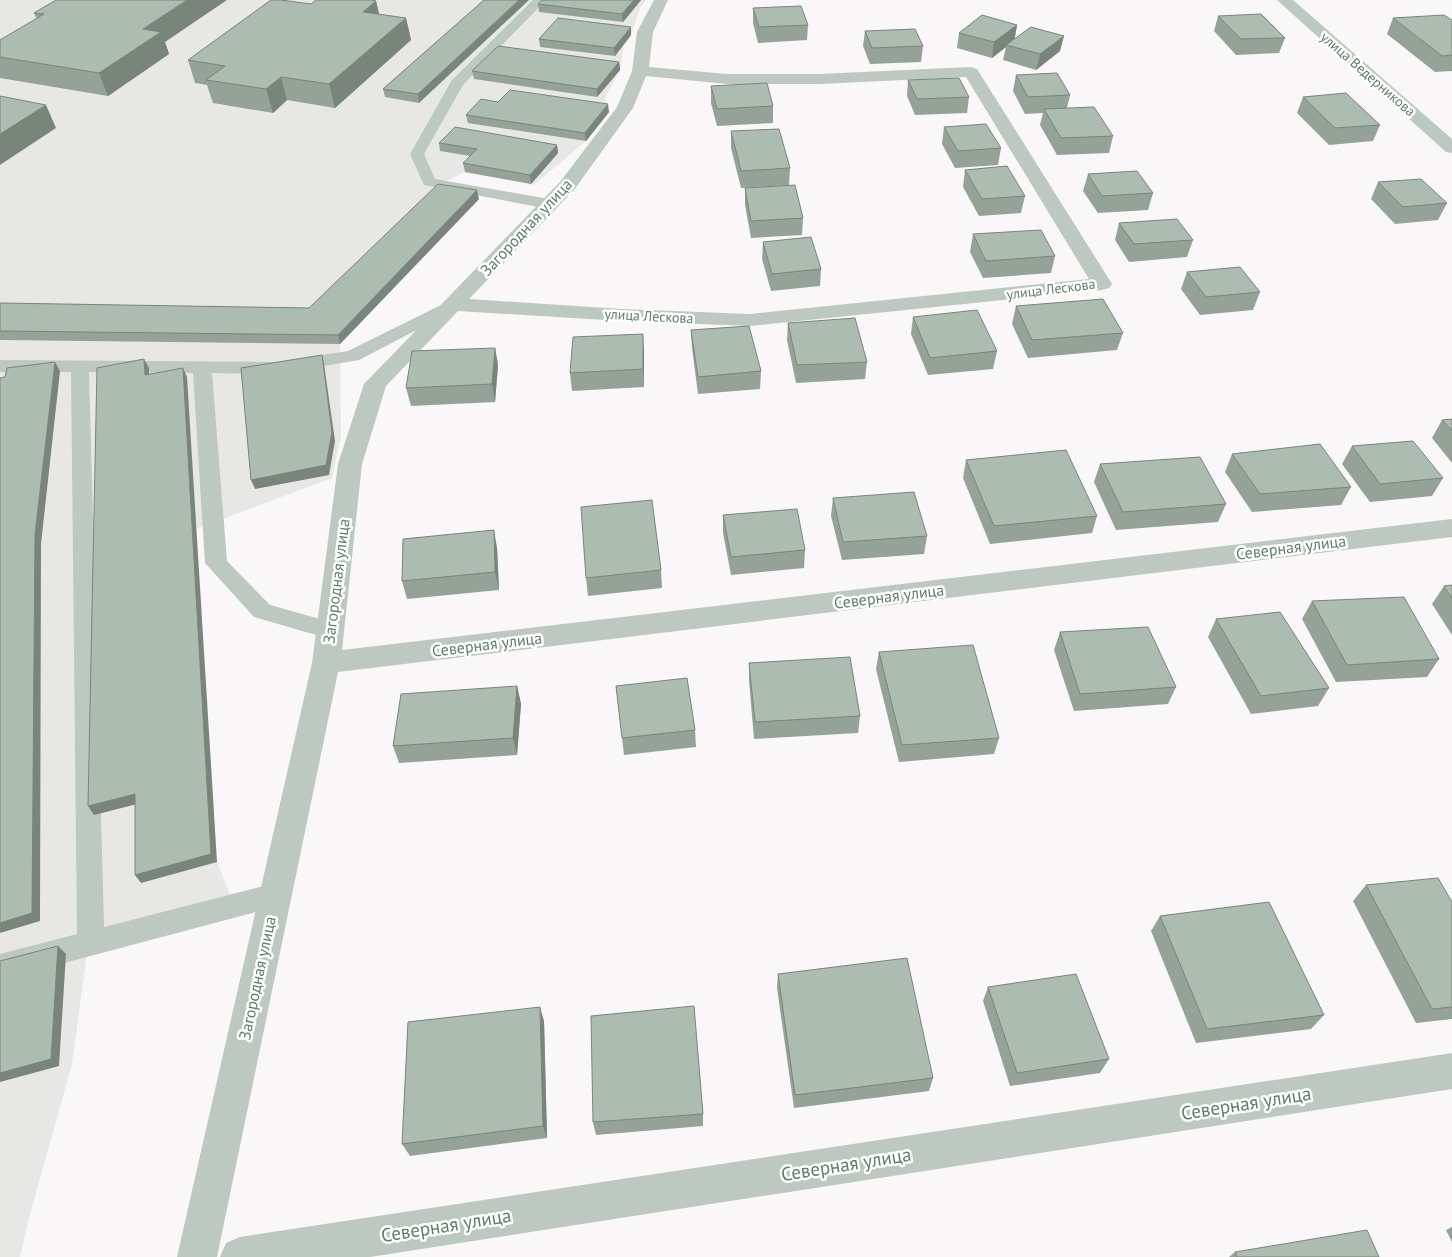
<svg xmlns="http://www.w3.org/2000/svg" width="1452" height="1257" viewBox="0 0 1452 1257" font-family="'PT Sans',sans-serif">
  <rect width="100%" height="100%" fill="#f9f7f7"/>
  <!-- built -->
  <polygon fill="#e7e8e6" points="0,0 646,0 641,6 631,35 624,45 620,70 605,98 609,113 586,141 534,185 465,172 430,189 479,199 340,344 341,436 332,478 196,529 217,862 233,902 88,946 72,1064 29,1218 20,1257 0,1257"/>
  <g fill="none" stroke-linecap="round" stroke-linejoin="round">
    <!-- service -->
    <g fill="#bdc8c0" fill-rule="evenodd">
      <polygon points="533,0 546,0 463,85 424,154 435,179 549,199 554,201 557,204 554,207 549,209 424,185 410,154 452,80"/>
      <polygon points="453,299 459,300 462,304 459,308 359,360 275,374 212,373 227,561 270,605 338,624 341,630 338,636 330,639 254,617 205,563 193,373 89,372 104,927 275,883 285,886 288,895 285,904 275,907 0,980 0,954 77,934 71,372 0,372 0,360 275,362 348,351"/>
    </g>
    <!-- minor -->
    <g fill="#bdc8c0" fill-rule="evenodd">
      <path d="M654,0H668L653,32L649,67L727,74H819L971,67L977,69L1112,284L1109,288L1102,290L750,326L622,321L458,311L386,386L362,464L342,650L1452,519V537L338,672L217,1257H177L312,663L338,464L364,384L560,182L617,107L632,71L637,32ZM646,76L727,84H819L966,77L1089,279L750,314L622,309L469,299L574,190L633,108Z"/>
      <polygon points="1452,1053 1452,1089 370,1257 220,1257 226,1243 240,1237"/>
    </g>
    <!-- tertiary -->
    <polygon fill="#bdc8c0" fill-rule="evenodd" points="1277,0 1293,0 1452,139 1452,153 1446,152"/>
  </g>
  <!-- wall -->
  <g fill="#95a297">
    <polygon points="56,0 165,42 169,54 108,96 0,78 0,40 37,19 34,13"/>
    <polygon points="484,0 419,103 385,97 383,89"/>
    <polygon points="542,0 641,0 623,22 539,12 538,4"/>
    <polygon points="376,1 379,14 406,18 411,40 335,108 287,100 273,113 213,103 207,85 195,83 188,60 311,4"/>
    <polygon points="753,8 808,25 807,40 758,43 753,23"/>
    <polygon points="1218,16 1285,38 1279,53 1236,55 1214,31"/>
    <polygon points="1393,18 1452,20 1452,71 1435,72 1387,34"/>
    <polygon points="1017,25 1015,38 1060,51 1036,70 1003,60 1006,47 992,58 957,48 959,33"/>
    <polygon points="865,31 923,46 921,62 870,64 863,46"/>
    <polygon points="631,35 615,56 540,47 539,39"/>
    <polygon points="619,62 620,70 597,97 474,79 472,71"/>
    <polygon points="1016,75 1070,95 1067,108 1113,136 1109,153 1057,155 1040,125 1043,113 1025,114 1013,91"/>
    <polygon points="908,80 969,97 967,113 915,115 907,96"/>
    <polygon points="711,86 773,106 773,123 717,126 711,103"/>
    <polygon points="1303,97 1380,125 1373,141 1329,145 1297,113"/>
    <polygon points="498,102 609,112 586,141 468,123 466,115"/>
    <polygon points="944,127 1001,148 998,165 955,168 942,144"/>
    <polygon points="731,131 790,168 789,185 741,188 731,148"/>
    <polygon points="439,143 557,145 558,153 531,184 465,172 463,163 470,156 440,151"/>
    <polygon points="965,170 1025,196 1021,213 979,216 963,187"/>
    <polygon points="1088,174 1153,193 1148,210 1098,213 1083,191"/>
    <polygon points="1378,182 1447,203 1438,220 1395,224 1371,199"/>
    <polygon points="745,188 803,218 802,235 751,238 745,205"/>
    <polygon points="479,199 340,344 0,340 0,303 309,308"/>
    <polygon points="1119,223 1193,240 1187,257 1129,262 1115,240"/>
    <polygon points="973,234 1055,256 1051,273 983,278 970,252"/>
    <polygon points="763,242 821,269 820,286 771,291 762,259"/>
    <polygon points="1187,272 1260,292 1253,310 1200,315 1181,289"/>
    <polygon points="1016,306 1123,333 1117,350 1028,358 1012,324"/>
    <polygon points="913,317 997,351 993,369 928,375 911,334"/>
    <polygon points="788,323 867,362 865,379 796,383 787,340"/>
    <polygon points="691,330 761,371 760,389 698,394 692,348"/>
    <polygon points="495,348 498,365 495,402 411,406 406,388"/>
    <polygon points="644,352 644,387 572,391 570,373"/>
    <polygon points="1452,419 1452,463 1432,438 1442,420"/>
    <polygon points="1352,446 1443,478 1432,496 1370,502 1342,464"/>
    <polygon points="1232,454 1351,487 1341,505 1252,512 1225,472"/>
    <polygon points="966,460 1097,516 1092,533 990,544 963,478"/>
    <polygon points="1100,464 1226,504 1218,522 1116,530 1094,482"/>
    <polygon points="833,498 927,536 924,554 842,560 831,516"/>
    <polygon points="723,515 805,550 804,568 731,575 723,533"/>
    <polygon points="497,548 499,590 407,599 402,581"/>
    <polygon points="661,570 662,588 588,596 586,578"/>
    <polygon points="1452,585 1452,635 1432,604 1444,586"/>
    <polygon points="1312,601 1439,659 1427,677 1336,682 1302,619"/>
    <polygon points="1216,619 1329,688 1318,706 1251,714 1208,637"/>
    <polygon points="1060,632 1176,687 1168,704 1074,711 1054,650"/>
    <polygon points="879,652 999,738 994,754 899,762 876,669"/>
    <polygon points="749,663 860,716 858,733 754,739 749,680"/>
    <polygon points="517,686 521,704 517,755 399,763 393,746"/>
    <polygon points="616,686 695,730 696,747 624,755"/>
    <polygon points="1366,885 1452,902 1452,1019 1416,1023 1353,901"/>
    <polygon points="1160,916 1324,1015 1311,1029 1196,1043 1151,931"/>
    <polygon points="778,974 933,1078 929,1091 794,1108 777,988"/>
    <polygon points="988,987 1109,1059 1100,1073 1010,1086 983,1001"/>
    <polygon points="544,1021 547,1138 410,1156 402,1144"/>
    <polygon points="703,1114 703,1126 596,1135 593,1122"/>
    <polygon points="1452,1227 1452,1242 1446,1230"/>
    <polygon points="1235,1252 1379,1257 1229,1257"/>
  </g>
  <!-- shaded-wall -->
  <g fill="#79847b">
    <polygon points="187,0 227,0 165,42 169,54 108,96 99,73 143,29"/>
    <polygon points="519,0 529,0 419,103 418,94"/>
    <polygon points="634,0 641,0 623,22 622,14"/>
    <polygon points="376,1 381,23 363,12"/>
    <polygon points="406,18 411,40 335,108 329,84"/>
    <polygon points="1017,25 1014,40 1006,45 1006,47 992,58 994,42"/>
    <polygon points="631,27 631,35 615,56 614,48"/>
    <polygon points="1064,36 1060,51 1036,70 1040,54"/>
    <polygon points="619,62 620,70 597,97 597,89"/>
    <polygon points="281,77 287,100 273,113 266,89"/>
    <polygon points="608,104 609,112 586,141 585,133"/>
    <polygon points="46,105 56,128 0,165 0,134"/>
    <polygon points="557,145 558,153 531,184 530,175"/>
    <polygon points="477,190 479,199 340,344 338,335"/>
    <polygon points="643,334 644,352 644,387 643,369"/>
    <polygon points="495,348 498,365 495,402 492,384"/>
    <polygon points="322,355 324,364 335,441 329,475 255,489 251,480"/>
    <polygon points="144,359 149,368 149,384 145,375"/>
    <polygon points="55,362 60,371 41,544 40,921 0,933 0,923 35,534"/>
    <polygon points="183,368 187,377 217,862 141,883 135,875"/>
    <polygon points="494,530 497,548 499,590 495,572"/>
    <polygon points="517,686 521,704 517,755 513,738"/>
    <polygon points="135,794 141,803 94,815 88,806"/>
    <polygon points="58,946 66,954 59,1066 0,1082 0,1073"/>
    <polygon points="540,1007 544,1021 547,1138 543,1126"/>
  </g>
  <!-- building -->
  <g fill="#adbcb0" stroke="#79847b">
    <polygon points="56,0 187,0 143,29 161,32 99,73 0,57 0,40 44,14 34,13"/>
    <polygon points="271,0 281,0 311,4 316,0 371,0 376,1 363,12 406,18 329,84 281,77 266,89 206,80 225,66 188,60"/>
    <polygon points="484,0 519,0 418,94 383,89"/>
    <polygon points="542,0 634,0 622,14 538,4"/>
    <polygon points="801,6 808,25 759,27 753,8"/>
    <polygon points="1261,14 1285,38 1241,39 1218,16"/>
    <polygon points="982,15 1017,25 994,42 959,33"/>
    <polygon points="1444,15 1452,20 1452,55 1442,56 1393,18"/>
    <polygon points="558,18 631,27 614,48 539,39"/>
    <polygon points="1031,27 1064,36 1040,54 1006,45"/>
    <polygon points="915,29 923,46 872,48 865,31"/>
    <polygon points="498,46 619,62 597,89 472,71"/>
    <polygon points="1057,73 1070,95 1028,97 1016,75"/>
    <polygon points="959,78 969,97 917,99 908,80"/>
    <polygon points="767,83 773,106 717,109 711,86"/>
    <polygon points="510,90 608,104 585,133 466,115 481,99 498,102"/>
    <polygon points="1346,93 1380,125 1335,128 1303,97"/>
    <polygon points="0,96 46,105 0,134"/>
    <polygon points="1094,107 1113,136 1061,138 1044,109"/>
    <polygon points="986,124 1001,148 958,151 944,127"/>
    <polygon points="455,127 557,145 530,175 463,163 477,149 439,143"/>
    <polygon points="779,129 790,168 741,171 731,131"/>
    <polygon points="1007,166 1025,196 982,199 965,170"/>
    <polygon points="1137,171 1153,193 1102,196 1088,174"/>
    <polygon points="1421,179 1447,203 1403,207 1378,182"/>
    <polygon points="438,184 477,190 338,335 0,331 0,303 309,308"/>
    <polygon points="795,185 803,218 751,221 745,188"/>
    <polygon points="1177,219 1193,240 1134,244 1119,223"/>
    <polygon points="1041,230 1055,256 986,261 973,234"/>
    <polygon points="811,237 821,269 772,274 763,242"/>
    <polygon points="1240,267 1260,292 1206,297 1187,272"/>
    <polygon points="1103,299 1123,333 1032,340 1016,306"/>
    <polygon points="977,310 997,351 930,358 913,317"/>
    <polygon points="855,318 867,362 797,365 788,323"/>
    <polygon points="749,326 761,371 698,377 691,330"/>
    <polygon points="643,334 643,369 570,373 573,337"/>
    <polygon points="495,348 492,384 406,388 412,351"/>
    <polygon points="322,355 332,432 326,465 251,480 241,368"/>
    <polygon points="144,359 145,375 183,368 211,854 135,875 135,794 88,806 97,368"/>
    <polygon points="55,362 35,534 32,913 0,923 0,378 5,377 7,368"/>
    <polygon points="1452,419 1452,431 1442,420"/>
    <polygon points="1413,441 1443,478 1380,484 1352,446"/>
    <polygon points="1320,444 1351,487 1260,494 1232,454"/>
    <polygon points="1066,450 1097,516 994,526 966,460"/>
    <polygon points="1200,457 1226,504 1123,512 1100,464"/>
    <polygon points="914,492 927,536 843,542 833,498"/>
    <polygon points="652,500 661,570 586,578 581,507"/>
    <polygon points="797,509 805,550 731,557 723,515"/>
    <polygon points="494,530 495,572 402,581 403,539"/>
    <polygon points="1452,585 1452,599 1444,586"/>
    <polygon points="1404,597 1439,659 1347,665 1312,601"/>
    <polygon points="1280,612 1329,688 1261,696 1216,619"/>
    <polygon points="1148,627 1176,687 1080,694 1060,632"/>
    <polygon points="973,645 999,738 902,745 879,652"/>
    <polygon points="850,657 860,716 755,722 749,663"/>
    <polygon points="687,678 695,730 622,738 616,686"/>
    <polygon points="517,686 513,738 393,746 401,694"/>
    <polygon points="1438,878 1452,902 1452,1007 1432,1009 1366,885"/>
    <polygon points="1269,902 1324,1015 1207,1029 1160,916"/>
    <polygon points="58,946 51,1059 0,1073 0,961"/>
    <polygon points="907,958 933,1078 795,1095 778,974"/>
    <polygon points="1076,974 1109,1059 1017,1073 988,987"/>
    <polygon points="694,1006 703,1114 593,1122 591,1016"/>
    <polygon points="540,1007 543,1126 402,1144 408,1022"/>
    <polygon points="1367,1230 1379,1257 1237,1257 1235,1252"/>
  </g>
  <g text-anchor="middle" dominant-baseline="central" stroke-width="5" stroke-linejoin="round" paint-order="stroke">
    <!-- far-street labels -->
    <g font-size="14" fill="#5e7e66" stroke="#fff">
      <text transform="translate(1368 74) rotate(41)">улица Ведерникова</text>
      <text transform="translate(1051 289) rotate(-7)">улица Лескова</text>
      <text transform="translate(649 316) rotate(3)">улица Лескова</text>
    </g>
    <!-- street labels -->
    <g font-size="16" fill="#5e7e66" stroke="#fff">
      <text transform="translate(526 227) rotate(-47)">Загородная улица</text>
      <text transform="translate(1291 547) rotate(-7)">Северная улица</text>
      <text transform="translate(336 581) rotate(-83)">Загородная улица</text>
      <text transform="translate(889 596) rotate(-7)">Северная улица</text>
      <text transform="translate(487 644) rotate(-7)">Северная улица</text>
      <text transform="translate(257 978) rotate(-78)">Загородная улица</text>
    </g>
    <!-- near-street labels -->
    <g font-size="19" fill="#5e7e66" stroke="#fff">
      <text transform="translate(1246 1103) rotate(-9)">Северная улица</text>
      <text transform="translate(846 1164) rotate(-9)">Северная улица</text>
      <text transform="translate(446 1225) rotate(-9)">Северная улица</text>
    </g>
  </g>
</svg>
